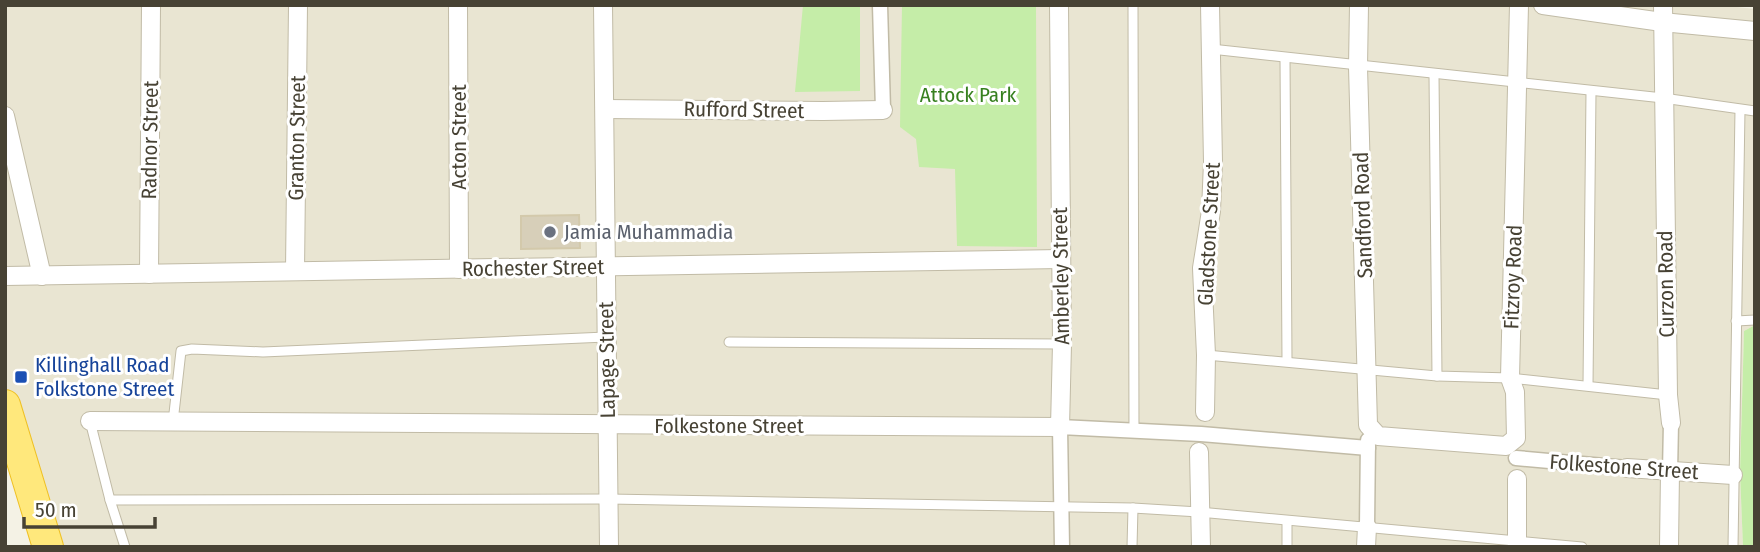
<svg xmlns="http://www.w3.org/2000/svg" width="1760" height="552" viewBox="0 0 1760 552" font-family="'Fira Sans Condensed',sans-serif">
  <rect width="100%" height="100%" fill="#f4f2e5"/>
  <!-- residential -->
  <polygon fill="#e9e5d2" points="5,5 1719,5 1755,9 1755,325 1744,331 1740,473 1743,547 45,547 5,405"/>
  <!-- green -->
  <g fill="#c5eda8">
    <polygon points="803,5 860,5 860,91 795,92"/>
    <polygon points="902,5 1036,5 1037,247 957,246 955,169 919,167 916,139 900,127"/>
    <polygon points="1755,325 1755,547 1743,547 1740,473 1744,331"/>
  </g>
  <!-- building -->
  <polygon fill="#d7cfb9" stroke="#d3c9ab" stroke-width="2" points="579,215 580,248 521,249 521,216"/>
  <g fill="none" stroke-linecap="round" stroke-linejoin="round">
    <defs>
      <g id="service">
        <polyline points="1133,5 1134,432"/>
        <polyline points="1211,49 1663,98 1755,111"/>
        <polyline points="1285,59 1287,360"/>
        <polyline points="1434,75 1437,376"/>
        <polyline points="1736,321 1755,320"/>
        <polyline points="729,342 1062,344"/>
        <polyline points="1206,355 1437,376 1510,378 1668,395"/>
        <polyline points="1588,385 1591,92"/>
        <polyline points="90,421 110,500 125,547"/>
        <polyline points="173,422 181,351 192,349 263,352 606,337"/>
        <polyline points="110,500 609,499 1133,508 1199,512 1582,547"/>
        <polyline points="1132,547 1133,508"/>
        <polyline points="1287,547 1287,521"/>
        <polyline points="1733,547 1740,110"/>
      </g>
      <g id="pedestrian">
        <polyline points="880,5 883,110"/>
        <polyline points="1516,458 1627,468"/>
        <polyline points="1670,472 1671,423"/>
        <polyline points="1367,527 1368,440"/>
        <polyline points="1062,547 1060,427 1201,434 1368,448"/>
      </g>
      <g id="minor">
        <polyline points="458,5 459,269"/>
        <polyline points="603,5 609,547"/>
        <polyline points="1359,5 1358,67 1368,425 1378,436 1506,446 1516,438 1515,392 1510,378 1519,5"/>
        <polyline points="1543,5 1662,22 1755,31"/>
        <polyline points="1663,5 1668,395 1671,423"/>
        <polyline points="605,109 823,111 883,110"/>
        <polyline points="5,116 42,276"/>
        <polyline points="295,271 298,5"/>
        <polyline points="149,274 151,5"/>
        <polyline points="5,276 1060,259"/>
        <polyline points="1205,412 1206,355 1202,268 1211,211 1213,162 1210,5"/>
        <polyline points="90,421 1060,427 1062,344 1059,5"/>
        <polyline points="1199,452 1201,547"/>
        <polyline points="1627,468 1733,475"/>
        <polyline points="1366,547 1367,527"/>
        <polyline points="1517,547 1517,479"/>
        <polyline points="1669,547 1670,472"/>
      </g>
      <polyline id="trunk" points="5,405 48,547"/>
    </defs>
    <!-- service casing -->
    <use href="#service" stroke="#c1bba6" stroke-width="11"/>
    <!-- pedestrian casing -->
    <use href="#pedestrian" stroke="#c1bba6" stroke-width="17"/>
    <!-- minor casing -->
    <use href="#minor" stroke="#c1bba6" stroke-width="20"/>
    <!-- trunk casing -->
    <use href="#trunk" stroke="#efc024" stroke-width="32"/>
    <!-- service -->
    <use href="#service" stroke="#fff" stroke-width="9"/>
    <!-- pedestrian -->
    <use href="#pedestrian" stroke="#fff" stroke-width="14"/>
    <!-- minor -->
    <use href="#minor" stroke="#fff" stroke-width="18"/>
    <!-- trunk -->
    <use href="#trunk" stroke="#ffe87c" stroke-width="30"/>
  </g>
  <!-- markers -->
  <circle fill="#6b7280" stroke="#fff" stroke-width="2.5" cx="550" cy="232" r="7"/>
  <rect fill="#1a4fb4" stroke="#fff" stroke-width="2.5" x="14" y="370" width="14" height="14" rx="3.5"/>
  <g text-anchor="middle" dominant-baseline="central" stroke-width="6" stroke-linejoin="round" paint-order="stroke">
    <!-- park labels -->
    <g font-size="21" fill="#378020" stroke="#fff">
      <text x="968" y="95">Attock Park</text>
    </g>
    <!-- street labels -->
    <g font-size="21" fill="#474234" stroke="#fff">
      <text transform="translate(744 110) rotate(1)">Rufford Street</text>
      <text transform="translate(459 137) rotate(-90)">Acton Street</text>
      <text transform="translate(297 138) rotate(-89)">Granton Street</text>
      <text transform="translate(150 140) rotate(-89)">Radnor Street</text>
      <text transform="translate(1363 215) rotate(-92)">Sandford Road</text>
      <text transform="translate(1209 234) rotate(-87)">Gladstone Street</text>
      <text transform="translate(533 268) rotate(-1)">Rochester Street</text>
      <text transform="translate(1061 276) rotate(-91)">Amberley Street</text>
      <text transform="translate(1513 277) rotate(-88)">Fitzroy Road</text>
      <text transform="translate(1666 284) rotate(-91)">Curzon Road</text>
      <text transform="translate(607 360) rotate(-91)">Lapage Street</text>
      <text x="729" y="426">Folkestone Street</text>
      <text transform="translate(1624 467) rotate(4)">Folkestone Street</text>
    </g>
    <!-- worship labels -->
    <g font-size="21" fill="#5b616d" stroke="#fff" text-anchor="start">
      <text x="564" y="232">Jamia Muhammadia</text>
    </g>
    <!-- transit labels -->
    <g font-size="21" fill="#164399" stroke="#fff" text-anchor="start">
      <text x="35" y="365">Killinghall Road<tspan x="35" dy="24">Folkstone Street</tspan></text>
    </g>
  </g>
  <!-- border -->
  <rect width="1760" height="552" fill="none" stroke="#474234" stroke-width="14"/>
  <!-- scale -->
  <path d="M24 517v10h131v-10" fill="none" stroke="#474234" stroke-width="3.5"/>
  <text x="35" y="517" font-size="21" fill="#474234" stroke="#ffffff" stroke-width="5" paint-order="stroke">50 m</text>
</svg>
